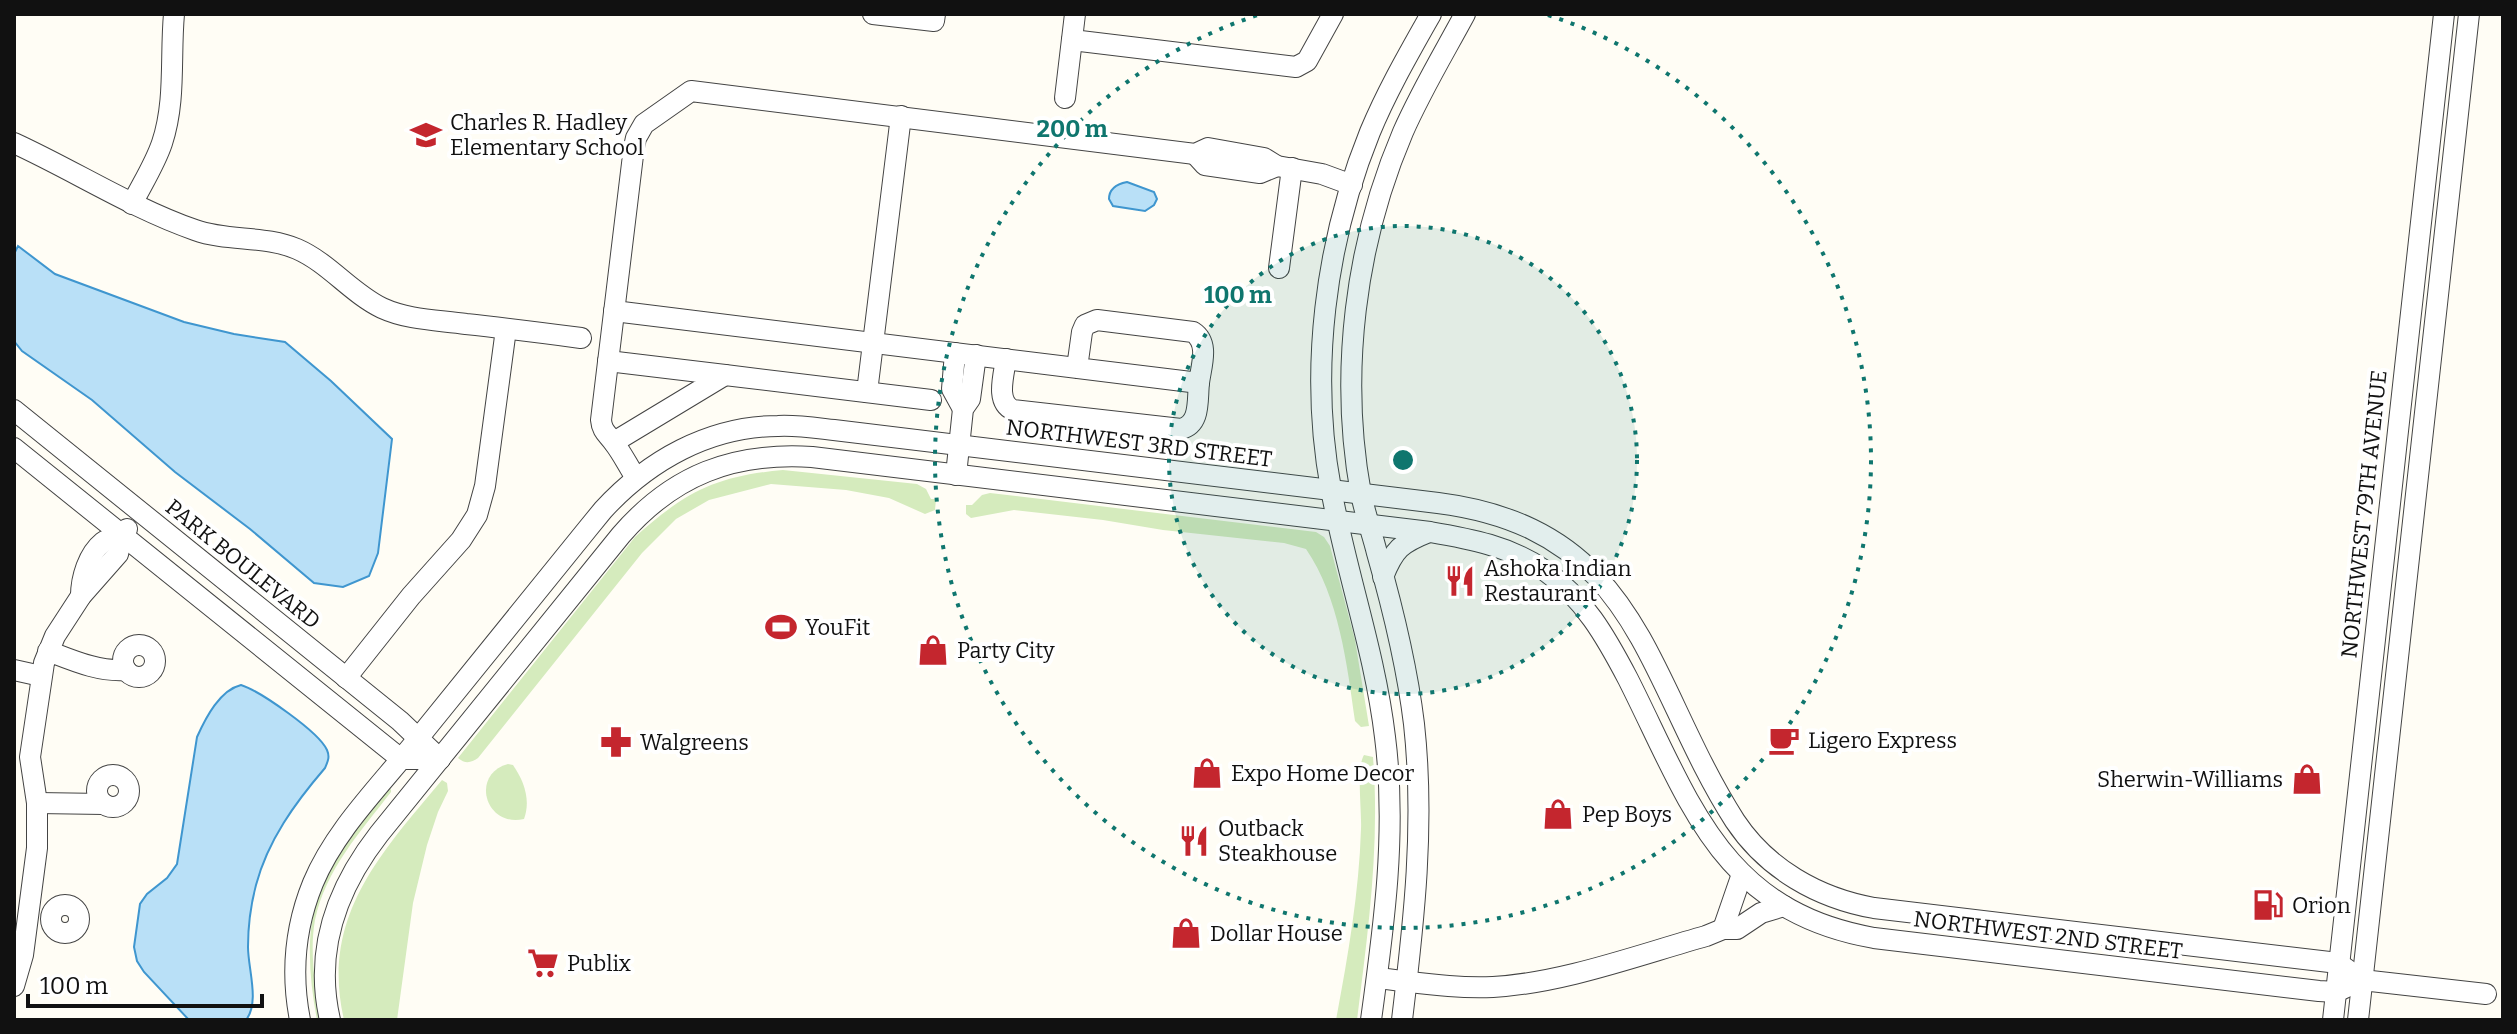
<svg xmlns="http://www.w3.org/2000/svg" width="2517" height="1034" viewBox="0 0 2517 1034" font-family="Bitter,serif">
  <rect width="100%" height="100%" fill="#fffdf5"/>
  <!-- green -->
  <g fill="#d5ebbd">
    <path d="M783,470L917,484L926,489L931,499H936L935,510L925,514L889,498L846,490L771,484L709,500L676,519L642,553L478,758C471,763 465,764 458,758L635,537C685,492 716,476 783,470Z"/>
    <path d="M990,493L1316,532L1324,537L1330,546L1355,640L1369,726L1361,727L1355,721C1347,664 1339,597 1306,549L1284,543L1163,530L1103,520L1014,510L971,518L966,514V505H972L982,495Z"/>
    <path d="M1364,755L1373,757C1380,846 1368,932 1357,1020H1336C1348,956 1359,893 1361,829C1362,811 1356,768 1364,755Z"/>
    <path d="M508,764L513,765C524,781 531,800 524,819C485,828 470,774 508,764Z"/>
    <path d="M442,780L447,783L448,791L438,812L427,845L413,903L397,1020H344C320,917 381,853 442,780Z"/>
    <path d="M391,789V792C361,831 325,870 315,920C309,953 316,988 320,1020H317C306,962 304,904 338,853C353,831 371,811 388,790Z"/>
  </g>
  <!-- water -->
  <g fill="#b9e0f7" stroke="#3f96cf" stroke-width="2">
    <path d="M1127,182L1154,192L1157,199L1154,205L1145,211L1113,206L1109,199C1109,189 1117,184 1127,182Z"/>
    <polygon points="18,246 55,274 184,322 234,334 285,342 331,381 392,439 378,553 369,576 343,587 314,583 250,529 175,472 92,400 22,351 14,341 14,254"/>
    <path d="M241,685C260,691 319,732 327,750C330,757 328,761 325,768C295,803 268,840 256,885C251,904 248,927 248,947C248,969 260,1002 246,1020H189L144,972L137,961L134,947L140,904L147,894L167,878L177,864L197,737C206,717 220,690 241,685Z"/>
  </g>
  <g fill="none" stroke-linecap="round" stroke-linejoin="round">
    <defs>
      <g id="minor">
        <polyline points="873,14 934,21 935,14"/>
        <polyline points="1072,40 1296,67 1307,61 1333,14"/>
        <polyline points="1065,98 1075,14"/>
        <path d="M14,143C75,171 132,208 195,230C228,242 265,235 297,249C329,263 351,293 382,308C408,320 438,320 466,324C504,328 543,333 581,338"/>
        <polyline points="1195,154 1205,165 1260,173 1277,166"/>
        <path d="M132,204C142,184 155,164 162,143C176,101 170,57 174,14"/>
        <polyline points="1279,268 1292,168"/>
        <path d="M614,311L1199,383C1201,366 1210,343 1193,332L1097,320L1085,325L1082,332L1077,368"/>
        <polyline points="955,353 952,389 963,409"/>
        <path d="M1006,359C1004,375 995,402 1013,410L1181,429C1201,424 1197,400 1199,383"/>
        <polyline points="608,361 725,375 614,442"/>
        <polyline points="725,375 931,400"/>
        <polyline points="867,392 901,116"/>
        <polyline points="14,410 400,721 440,759"/>
        <polyline points="14,448 401,759 440,759"/>
        <polyline points="956,475 963,409 970,399 976,355"/>
        <path d="M636,478C628,466 622,453 614,443C608,434 602,432 601,420L634,147L636,138L644,124L691,91L1195,154L1208,148L1264,158L1277,166L1322,174L1352,185"/>
        <path d="M1383,577C1394,549 1401,543 1429,532"/>
        <path d="M81,596C81,578 88,554 103,542C108,538 116,537 122,536"/>
        <circle cx="139" cy="661" r="16"/>
        <path d="M48,651C74,661 99,672 126,670"/>
        <polyline points="14,670 41,676"/>
        <polyline points="346,678 411,596 461,540 477,515 485,486 506,329"/>
        <circle cx="113" cy="791" r="16"/>
        <polyline points="37,803 104,804"/>
        <circle cx="65" cy="919" r="14"/>
        <polyline points="1723,929 1742,874"/>
        <path d="M1377,978C1415,982 1454,989 1493,987C1563,983 1638,955 1706,936L1723,929H1737L1761,913L1784,906"/>
        <polyline points="14,986 23,955 37,848 37,803 30,757 44,663 55,636 81,596 118,554 122,536 127,529"/>
        <path d="M300,1020C291,974 295,927 313,883C335,830 380,786 416,741C478,665 540,587 603,510C648,461 709,426 778,426C797,425 816,428 834,430L1438,503C1641,529 1644,678 1735,821C1767,869 1818,898 1874,908L2338,963L2362,980L2486,994"/>
        <path d="M330,1020C314,951 337,888 379,834L621,535C673,475 733,452 812,457L1430,532C1471,539 1509,546 1544,570C1584,598 1606,637 1628,679C1690,802 1721,911 1874,938L2319,991L2336,992L2362,980"/>
        <path d="M1371,1020C1384,926 1397,831 1385,737C1375,652 1346,572 1331,489C1309,371 1325,243 1370,132C1387,91 1409,53 1431,14"/>
        <path d="M1402,1020C1414,921 1425,824 1414,724C1407,666 1393,609 1377,553C1372,533 1365,514 1361,494C1339,374 1355,244 1403,132C1421,91 1444,53 1465,14"/>
        <polyline points="2333,1020 2444,14"/>
        <polyline points="2358,1020 2469,14"/>
      </g>
    </defs>
    <!-- minor casing -->
    <use href="#minor" stroke="#444" stroke-width="22"/>
    <!-- minor -->
    <use href="#minor" stroke="#fff" stroke-width="20"/>
  </g>
  <!-- distance rings -->
  <circle cx="1403" cy="460" r="234" fill="#0f766e" fill-opacity=".12"/>
  <g fill="none" stroke="#0f766e" stroke-width="4" stroke-dasharray="4 8">
    <circle cx="1403" cy="460" r="234"/>
    <path d="M1548 15A468 468 0 1 1 1258 15"/>
  </g>
  <!-- icons -->
  <defs>
    <symbol id="school-bare" viewBox="-9 -9 18 18"><path d="M0-5L7-2L0 1L-7-2ZM-4 1L0 2.5L4 1V4Q0 6-4 4Z" fill="#c4262e" stroke="#fff" stroke-width="2.5" paint-order="stroke"/></symbol>
    <symbol id="restaurant-bare" viewBox="-9 -9 18 18"><path d="M-5-6h1v4h1v-4h1v4h1v-4h1v5L-1.5 .5V6h-2V.5L-5-1ZM5-6V6H3V1.5H1.5Q1.5-4 5-6Z" fill="#c4262e" stroke="#fff" stroke-width="2.5" paint-order="stroke"/></symbol>
    <symbol id="stadium-bare" viewBox="-9 -9 18 18"><path d="M0-5a6.5 5 0 1 0 0 10a6.5 5 0 1 0 0-10ZM-3.5-1.8h7v3.6h-7Z" fill="#c4262e" stroke="#fff" stroke-width="2.5" paint-order="stroke"/></symbol>
    <symbol id="shop-bare" viewBox="-9 -9 18 18"><path d="M-5-2.5h2.3a2.7 3.5 0 0 1 5.4 0H5L5.5 6h-11ZM-1.5-2.5h3a1.5 2.3 0 0 0-3 0Z" fill="#c4262e" stroke="#fff" stroke-width="2.5" paint-order="stroke"/></symbol>
    <symbol id="cafe-bare" viewBox="-9 -9 18 18"><path d="M-5.5-4.5H6V0H3Q3 3.5 0 3.5H-2.5Q-5.5 3.5-5.5 0ZM3-3.2v2h1.7v-2ZM-6 4.5H4V6H-6Z" fill="#c4262e" stroke="#fff" stroke-width="2.5" paint-order="stroke"/></symbol>
    <symbol id="pharmacy-bare" viewBox="-9 -9 18 18"><path d="M-2-6h4v4h4v4h-4v4h-4v-4h-4v-4h4Z" fill="#c4262e" stroke="#fff" stroke-width="2.5" paint-order="stroke"/></symbol>
    <symbol id="fuel-bare" viewBox="-9 -9 18 18"><path d="M-5.5-6h7V0h2V4h1.3V-2.5L3-4.5l.8-.8L6-3V5H2.5V1h-1V6h-7ZM-4.2-4.7v3.2H.2V-4.7Z" fill="#c4262e" stroke="#fff" stroke-width="2.5" paint-order="stroke"/></symbol>
    <symbol id="supermarket-bare" viewBox="-9 -9 18 18"><path d="M-6-5.5h2.5l.6 2H6L4.5 2H-2.5L-4.4-4H-6ZM-1.5 3.2a1.3 1.3 0 1 0 .1 0ZM3 3.2a1.3 1.3 0 1 0 .1 0Z" fill="#c4262e" stroke="#fff" stroke-width="2.5" paint-order="stroke"/></symbol>
  </defs>
  <g fill-rule="evenodd">
    <use href="#school-bare" x="404" y="113" width="44" height="44"/>
    <use href="#restaurant-bare" x="1438" y="559" width="44" height="44"/>
    <use href="#stadium-bare" x="759" y="605" width="44" height="44"/>
    <use href="#shop-bare" x="911" y="628" width="44" height="44"/>
    <use href="#cafe-bare" x="1762" y="718" width="44" height="44"/>
    <use href="#pharmacy-bare" x="594" y="720" width="44" height="44"/>
    <use href="#shop-bare" x="1185" y="751" width="44" height="44"/>
    <use href="#shop-bare" x="2285" y="757" width="44" height="44"/>
    <use href="#shop-bare" x="1536" y="792" width="44" height="44"/>
    <use href="#restaurant-bare" x="1172" y="819" width="44" height="44"/>
    <use href="#fuel-bare" x="2246" y="883" width="44" height="44"/>
    <use href="#shop-bare" x="1164" y="911" width="44" height="44"/>
    <use href="#supermarket-bare" x="521" y="941" width="44" height="44"/>
  </g>
  <g text-anchor="middle" dominant-baseline="central" stroke-width="8" stroke-linejoin="round" paint-order="stroke">
    <!-- poi labels -->
    <g font-size="22" fill="#111" stroke="#fff" text-anchor="start">
      <text x="450" y="122">Charles R. Hadley<tspan x="450" dy="25">Elementary School</tspan></text>
      <text x="1484" y="568">Ashoka Indian<tspan x="1484" dy="25">Restaurant</tspan></text>
      <text x="805" y="627">YouFit</text>
      <text x="957" y="650">Party City</text>
      <text x="1808" y="740">Ligero Express</text>
      <text x="640" y="742">Walgreens</text>
      <text x="1231" y="773">Expo Home Decor</text>
      <text x="2283" y="779" text-anchor="end">Sherwin-Williams</text>
      <text x="1582" y="814">Pep Boys</text>
      <text x="1218" y="828">Outback<tspan x="1218" dy="25">Steakhouse</tspan></text>
      <text x="2292" y="905">Orion</text>
      <text x="1210" y="933">Dollar House</text>
      <text x="567" y="963">Publix</text>
    </g>
    <!-- street labels -->
    <g font-size="22" fill="#111" stroke="#fff">
      <text transform="translate(1139 443) rotate(7)">NORTHWEST 3RD STREET</text>
      <text transform="translate(2364 514) rotate(-84)">NORTHWEST 79TH AVENUE</text>
      <text transform="translate(243 564) rotate(39)">PARK BOULEVARD</text>
      <text transform="translate(2048 935) rotate(7)">NORTHWEST 2ND STREET</text>
    </g>
  </g>
  <circle cx="1403" cy="460" r="12" fill="#0f766e" stroke="#fff" stroke-width="4"/>
  <g font-size="24" text-anchor="middle" font-weight="bold" fill="#0f766e" stroke="#fff" stroke-width="8" stroke-linejoin="round" paint-order="stroke">
    <text x="1072" y="137">200 m</text>
    <text x="1238" y="303">100 m</text>
  </g>
  <!-- border -->
  <rect width="2517" height="1034" fill="none" stroke="#111111" stroke-width="32"/>
  <!-- scale -->
  <path d="M28 994v12h234v-12" fill="none" stroke="#111111" stroke-width="4"/>
  <text x="40" y="994" font-size="24" fill="#111111" stroke="#ffffff" stroke-width="6" paint-order="stroke">100 m</text>
</svg>
